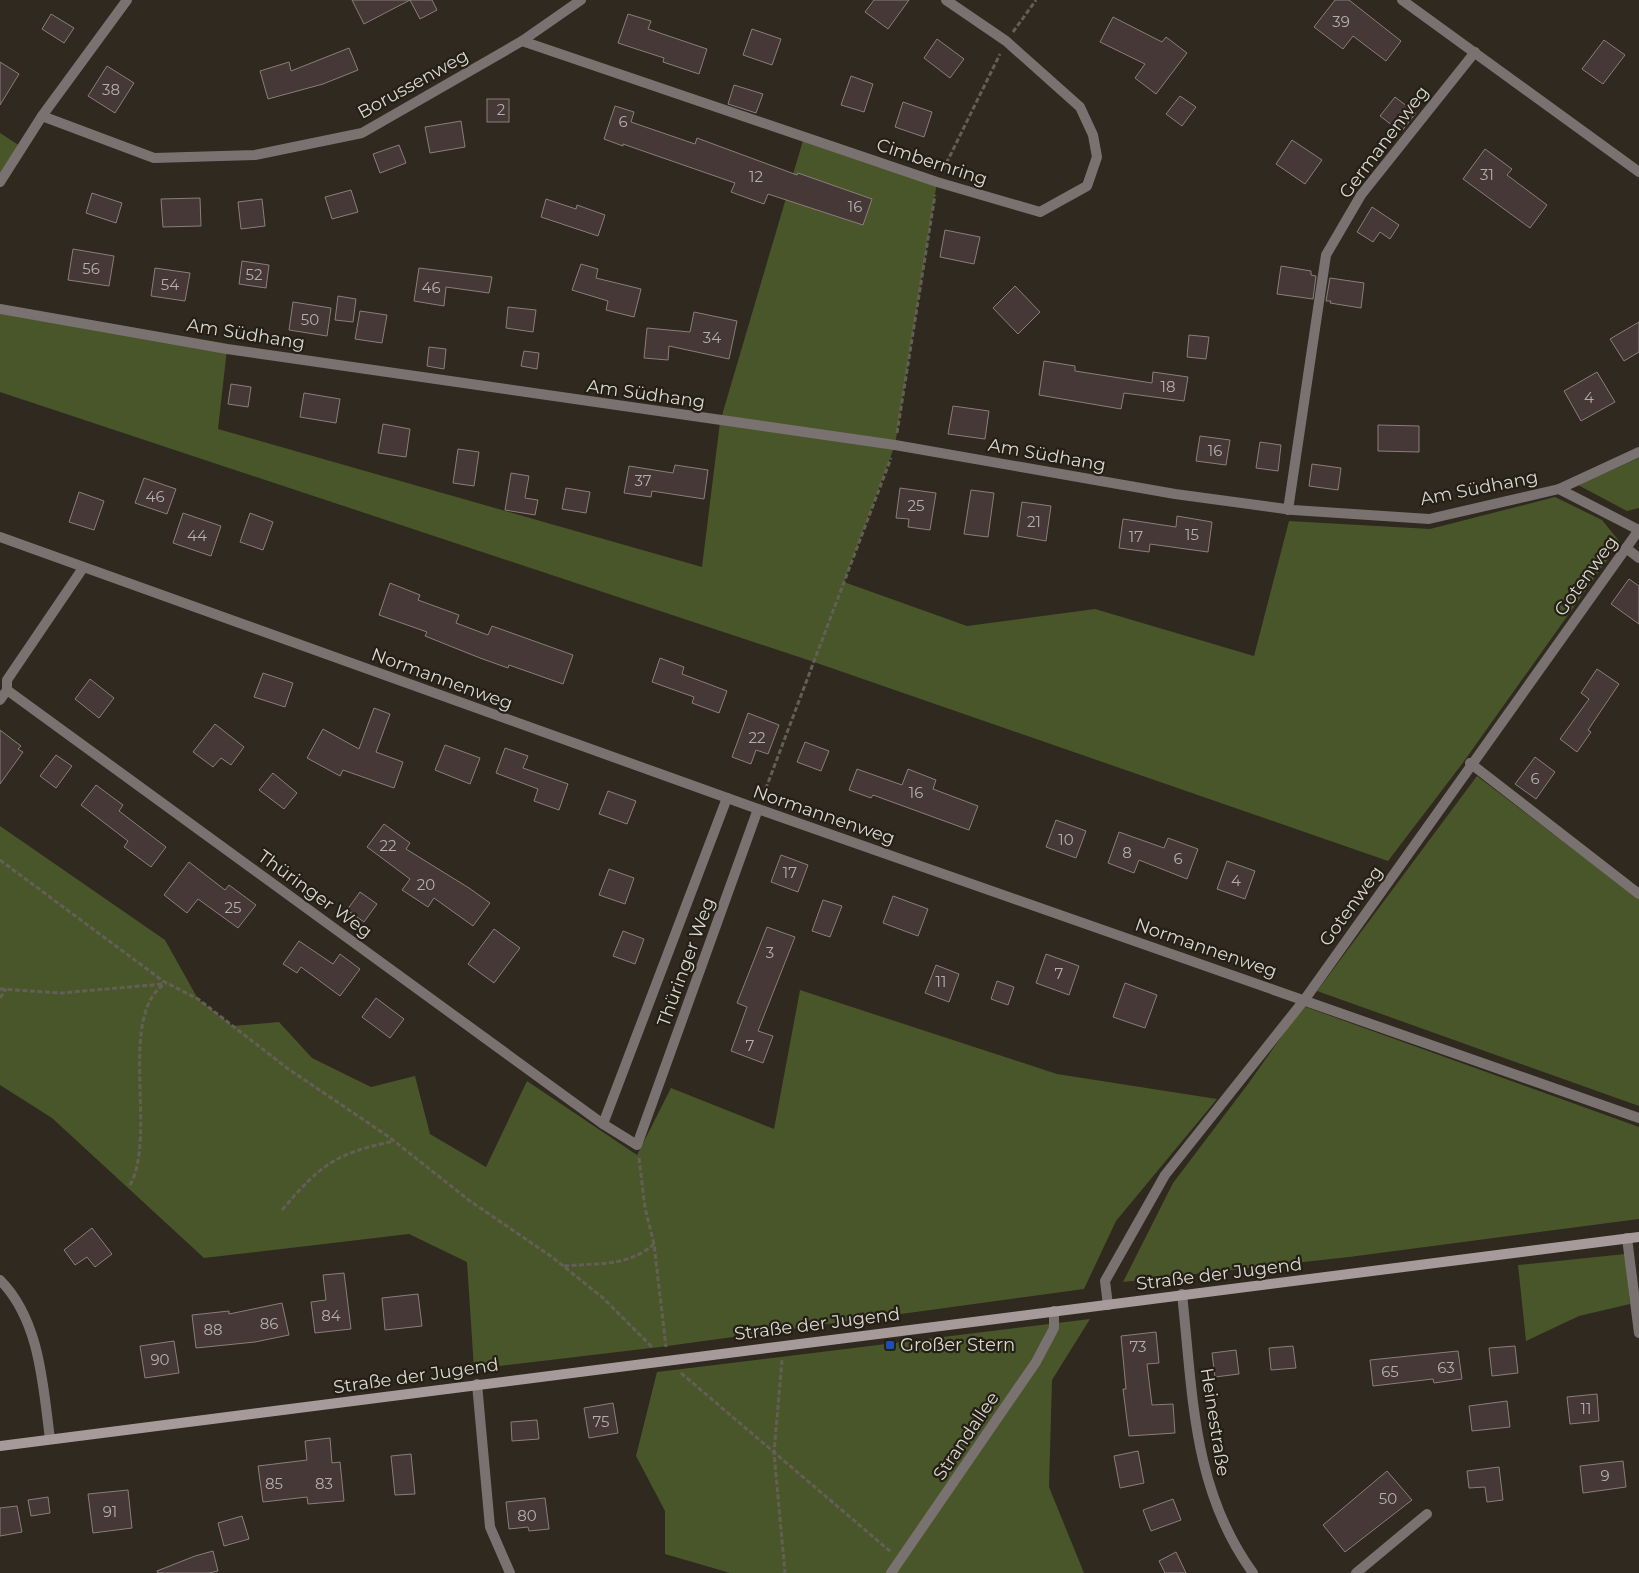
<svg xmlns="http://www.w3.org/2000/svg" width="1639" height="1573" viewBox="0 0 1639 1573" font-family="Montserrat,sans-serif">
  <rect width="100%" height="100%" fill="#2f291f"/>
  <!-- green -->
  <g fill="#495629">
    <polygon points="0,133 23,148 0,182"/>
    <polygon points="804,137 937,182 895,445 844,582 967,626 1095,609 1254,656 1289,521 1430,529 1555,497 1602,520 1620,542 1462,764 1388,861 814,662 0,392 0,309 227,349 218,429 702,567 720,422"/>
    <polygon points="1639,458 1639,508 1627,511 1578,485"/>
    <polygon points="1477,776 1639,899 1639,1106 1317,991"/>
    <polygon points="0,826 165,940 198,999 233,1026 279,1022 312,1058 371,1087 415,1076 430,1134 486,1167 527,1081 637,1155 671,1088 774,1129 800,990 1057,1074 1217,1099 1116,1221 1084,1289 660,1347 474,1369 467,1262 409,1234 204,1258 52,1118 0,1085"/>
    <polygon points="1303,1006 1639,1127 1639,1219 1349,1257 1123,1282 1173,1183 1248,1084"/>
    <polygon points="1625,1254 1630,1304 1579,1316 1526,1341 1518,1265"/>
    <polygon points="1090,1319 1052,1380 1049,1487 1084,1573 730,1573 665,1554 665,1511 636,1456 657,1372"/>
  </g>
  <!-- building -->
  <g fill="#453836" stroke="#8c7d7a">
    <polygon points="352,0 432,0 437,10 420,19 410,0 364,24"/>
    <polygon points="874,0 909,0 888,29 865,12"/>
    <polygon points="1335,0 1349,0 1401,41 1386,61 1353,36 1343,49 1314,27"/>
    <polygon points="51,14 74,28 64,43 42,29"/>
    <polygon points="628,14 651,21 648,29 707,49 699,74 663,62 664,58 618,43"/>
    <polygon points="1113,17 1162,42 1166,37 1187,53 1156,94 1135,78 1145,64 1100,42"/>
    <polygon points="752,29 781,39 772,65 743,55"/>
    <polygon points="937,39 964,59 950,78 924,58"/>
    <polygon points="1604,40 1625,55 1603,84 1582,69"/>
    <polygon points="349,48 358,70 323,84 268,99 260,71 289,62 291,71"/>
    <polygon points="0,62 19,74 0,105"/>
    <polygon points="107,66 134,83 115,113 88,96"/>
    <polygon points="851,76 873,84 864,112 841,105"/>
    <polygon points="734,85 763,94 756,113 728,104"/>
    <polygon points="1180,96 1196,107 1182,126 1166,114"/>
    <polygon points="1395,97 1416,113 1401,132 1380,116"/>
    <rect x="487" y="99" width="22" height="23"/>
    <polygon points="903,102 932,112 924,137 895,127"/>
    <polygon points="615,106 634,112 631,122 695,144 697,138 797,175 798,173 872,199 863,225 768,194 764,204 731,192 735,183 623,144 623,146 604,139"/>
    <polygon points="461,121 465,147 430,153 425,127"/>
    <polygon points="1292,140 1322,160 1305,184 1276,164"/>
    <polygon points="399,145 406,163 380,173 373,154"/>
    <polygon points="1485,149 1512,169 1507,175 1547,205 1530,228 1463,179"/>
    <polygon points="351,190 358,212 332,219 325,197"/>
    <polygon points="92,193 122,203 116,223 86,213"/>
    <polygon points="200,198 201,226 163,227 161,199"/>
    <polygon points="262,199 265,226 241,229 238,202"/>
    <polygon points="546,199 576,209 577,205 605,215 598,236 541,217"/>
    <polygon points="1372,207 1399,225 1390,239 1380,232 1373,242 1357,232"/>
    <polygon points="945,230 980,237 974,264 940,257"/>
    <polygon points="73,249 114,256 109,286 68,280"/>
    <polygon points="242,261 269,265 266,288 239,284"/>
    <polygon points="581,264 598,269 596,278 641,289 634,317 606,310 608,301 572,290"/>
    <polygon points="1281,266 1311,271 1311,275 1316,276 1313,299 1277,294"/>
    <polygon points="155,268 190,273 185,301 151,296"/>
    <polygon points="419,268 492,277 489,293 446,287 444,306 414,301"/>
    <polygon points="1330,278 1364,283 1361,308 1330,303 1331,301 1326,301"/>
    <polygon points="1015,286 1040,312 1018,334 993,308"/>
    <polygon points="338,296 356,299 353,322 335,320"/>
    <polygon points="293,302 331,308 327,336 289,330"/>
    <polygon points="508,307 536,310 533,332 506,328"/>
    <polygon points="360,311 387,315 382,343 355,339"/>
    <polygon points="694,312 737,321 729,359 669,346 668,360 644,358 647,328 690,332"/>
    <polygon points="1639,322 1639,352 1624,361 1610,339"/>
    <polygon points="1189,335 1209,337 1206,359 1187,357"/>
    <polygon points="429,347 446,349 444,369 427,366"/>
    <polygon points="524,351 539,353 537,369 521,366"/>
    <polygon points="1044,361 1075,366 1075,371 1152,383 1153,372 1188,377 1184,401 1124,393 1121,409 1039,395"/>
    <polygon points="1597,372 1615,402 1581,421 1564,391"/>
    <polygon points="231,384 251,387 248,407 228,404"/>
    <polygon points="304,393 340,399 336,423 300,417"/>
    <polygon points="953,406 989,411 985,439 948,434"/>
    <polygon points="383,424 410,429 406,457 378,453"/>
    <polygon points="1378,425 1419,426 1419,452 1378,451"/>
    <polygon points="1200,436 1230,440 1226,465 1196,461"/>
    <polygon points="1260,442 1281,445 1278,471 1256,468"/>
    <polygon points="458,449 479,452 474,486 453,483"/>
    <polygon points="1312,464 1341,468 1338,490 1309,486"/>
    <polygon points="675,465 708,470 704,499 652,491 651,497 624,493 629,466 673,473"/>
    <polygon points="511,473 529,476 525,498 538,500 535,515 505,510"/>
    <polygon points="144,478 176,489 167,514 135,503"/>
    <polygon points="566,488 590,492 586,513 562,509"/>
    <polygon points="900,488 936,493 930,530 908,527 909,519 896,518"/>
    <polygon points="971,490 994,493 988,537 964,534"/>
    <polygon points="79,492 104,501 94,530 69,522"/>
    <polygon points="1022,502 1051,506 1046,541 1017,536"/>
    <polygon points="183,513 221,526 211,556 173,543"/>
    <polygon points="250,513 273,522 263,550 240,542"/>
    <polygon points="1177,516 1212,522 1208,552 1150,544 1149,552 1119,548 1123,519 1176,527"/>
    <polygon points="1629,579 1639,586 1639,624 1611,604"/>
    <polygon points="390,583 420,595 418,600 459,615 456,623 488,635 492,626 573,655 563,684 509,665 508,668 480,658 425,636 427,632 379,615"/>
    <polygon points="660,658 684,667 682,674 727,691 719,713 692,703 694,697 652,682"/>
    <polygon points="1597,669 1619,684 1588,730 1591,732 1577,752 1560,739 1589,699 1581,693"/>
    <polygon points="263,673 293,683 285,707 254,697"/>
    <polygon points="90,679 114,698 99,718 75,699"/>
    <polygon points="374,708 390,714 376,752 403,762 394,788 343,770 340,776 307,758 323,729 359,749"/>
    <polygon points="748,713 779,725 768,754 756,750 751,764 732,757"/>
    <polygon points="215,724 244,747 231,765 221,758 213,767 193,752"/>
    <polygon points="0,730 21,746 18,749 23,752 0,784"/>
    <polygon points="805,742 829,751 821,771 797,762"/>
    <polygon points="445,745 480,758 470,784 435,770"/>
    <polygon points="505,748 528,756 523,768 568,784 559,810 534,801 538,789 496,773"/>
    <polygon points="56,755 72,766 56,788 40,776"/>
    <polygon points="1535,757 1555,772 1536,799 1515,784"/>
    <polygon points="857,769 902,785 908,769 936,780 933,789 978,806 969,830 873,795 871,798 849,790"/>
    <polygon points="273,773 297,793 284,809 259,790"/>
    <polygon points="96,785 123,805 119,811 166,847 151,867 124,847 128,841 81,805"/>
    <polygon points="608,791 636,801 627,824 599,814"/>
    <polygon points="1056,820 1086,831 1076,858 1046,847"/>
    <polygon points="384,824 410,843 406,849 469,888 490,903 473,926 434,898 428,907 402,890 410,879 367,847"/>
    <polygon points="1119,832 1164,848 1168,838 1198,849 1187,879 1139,860 1134,873 1108,863"/>
    <polygon points="781,855 808,865 798,892 771,882"/>
    <polygon points="1227,861 1255,871 1245,899 1217,889"/>
    <polygon points="189,862 225,890 229,885 256,905 238,928 198,899 187,913 164,895"/>
    <polygon points="609,869 634,878 625,904 599,895"/>
    <polygon points="360,892 377,904 364,922 347,910"/>
    <polygon points="893,896 928,909 918,936 883,923"/>
    <polygon points="823,900 842,906 830,937 812,931"/>
    <polygon points="767,927 795,937 758,1031 773,1036 763,1063 731,1051 747,1007 737,1003"/>
    <polygon points="494,929 520,948 494,983 468,964"/>
    <polygon points="623,931 644,939 635,964 613,956"/>
    <polygon points="299,941 333,964 340,954 360,969 340,996 301,967 297,973 283,964"/>
    <polygon points="1046,954 1079,966 1069,995 1036,983"/>
    <polygon points="936,965 959,974 949,1002 925,993"/>
    <polygon points="997,981 1014,987 1008,1005 991,999"/>
    <polygon points="1125,983 1157,995 1145,1028 1113,1017"/>
    <polygon points="376,998 404,1019 390,1038 362,1017"/>
    <polygon points="92,1228 112,1254 95,1267 87,1257 75,1265 64,1250"/>
    <polygon points="344,1273 351,1329 315,1333 311,1302 326,1300 323,1275"/>
    <polygon points="418,1294 422,1326 385,1330 382,1298"/>
    <polygon points="282,1303 289,1335 255,1342 196,1348 192,1315 229,1311 229,1314"/>
    <polygon points="1156,1332 1159,1363 1147,1364 1152,1405 1173,1404 1175,1433 1129,1436 1123,1389 1126,1389 1121,1336"/>
    <polygon points="174,1341 179,1373 145,1378 140,1346"/>
    <polygon points="1293,1346 1296,1368 1271,1370 1269,1348"/>
    <polygon points="1515,1346 1518,1373 1492,1376 1489,1348"/>
    <polygon points="1236,1350 1239,1374 1215,1377 1212,1353"/>
    <polygon points="1458,1351 1462,1379 1434,1383 1433,1379 1373,1386 1370,1360"/>
    <polygon points="1597,1394 1599,1421 1570,1424 1567,1397"/>
    <polygon points="1507,1401 1510,1427 1472,1431 1469,1406"/>
    <polygon points="613,1403 618,1433 589,1438 584,1408"/>
    <polygon points="537,1420 539,1439 512,1441 511,1422"/>
    <polygon points="330,1438 332,1463 340,1462 344,1501 308,1504 307,1497 263,1502 258,1466 307,1460 305,1441"/>
    <polygon points="1138,1451 1144,1483 1120,1488 1114,1456"/>
    <polygon points="411,1454 415,1494 395,1495 391,1456"/>
    <polygon points="1623,1461 1626,1487 1583,1493 1580,1466"/>
    <polygon points="1499,1467 1503,1500 1487,1502 1485,1487 1469,1488 1467,1471"/>
    <polygon points="1387,1471 1412,1500 1345,1552 1323,1525"/>
    <polygon points="128,1490 132,1528 93,1533 88,1494"/>
    <polygon points="48,1497 50,1513 31,1516 28,1500"/>
    <polygon points="545,1498 549,1529 529,1531 528,1527 509,1529 506,1502"/>
    <polygon points="1173,1499 1181,1520 1151,1531 1143,1510"/>
    <polygon points="17,1506 22,1532 0,1536 0,1508"/>
    <polygon points="242,1516 249,1539 224,1546 218,1523"/>
    <polygon points="213,1551 218,1571 209,1573 158,1573 157,1571 195,1556"/>
    <polygon points="1176,1552 1186,1573 1165,1573 1159,1561"/>
  </g>
  <g fill="none" stroke-linecap="round" stroke-linejoin="round">
    <!-- path -->
    <g stroke="#645f56" stroke-width="3" stroke-dasharray="5 2.5" stroke-linecap="butt">
      <polyline points="1013,32 1036,0"/>
      <polyline points="943,170 1000,54"/>
      <polyline points="897,433 935,195"/>
      <polyline points="763,796 891,458"/>
      <polyline points="0,860 163,981 198,999 287,1068 389,1137 470,1201 552,1257 603,1298 653,1348"/>
      <polyline points="0,989 61,993 163,984"/>
      <polyline points="0,998 6,989"/>
      <polyline points="639,1158 645,1208 654,1244 666,1347"/>
      <path d="M130,1185C158,1136 116,1013 166,983"/>
      <path d="M282,1210C320,1165 336,1153 394,1141"/>
      <path d="M564,1266C597,1263 628,1267 654,1244"/>
      <polyline points="782,1360 774,1453 785,1573"/>
      <polyline points="681,1373 891,1552"/>
    </g>
    <!-- lane -->
    <g stroke="#797271" stroke-width="10">
      <polyline points="1559,489 1639,530"/>
      <polyline points="1626,548 1639,558"/>
      <polyline points="1470,763 1639,894"/>
      <polyline points="1356,1573 1427,1514"/>
    </g>
    <!-- street -->
    <g stroke="#797271" stroke-width="10">
      <polyline points="1402,0 1639,172"/>
      <polyline points="522,41 937,182 1040,212 1087,186 1097,157 1093,135 1080,107 1006,41 946,0"/>
      <polyline points="42,116 154,158 255,155 362,133 522,41 581,0"/>
      <polyline points="0,182 42,116 127,0"/>
      <polyline points="0,309 227,349 895,445 1175,494 1293,510 1429,519 1559,489 1639,452"/>
      <polyline points="1288,510 1326,255 1361,195 1475,52"/>
      <polyline points="0,537 758,809 1639,1118"/>
      <polyline points="83,568 7,680 7,690 603,1124 637,1145 758,809"/>
      <polyline points="0,700 7,690"/>
      <polyline points="603,1124 727,798"/>
      <polyline points="1627,1238 1639,1333"/>
      <path d="M0,1280C40,1320 43,1386 50,1439"/>
      <path d="M1182,1294C1193,1394 1192,1489 1253,1573"/>
      <polyline points="1108,1305 1105,1281 1165,1175 1305,999 1639,530"/>
      <polyline points="477,1384 490,1527 510,1573"/>
      <polyline points="891,1573 1036,1362 1054,1328 1054,1311"/>
    </g>
    <!-- secondary -->
    <polyline stroke="#a69b9a" stroke-width="10" points="0,1446 1639,1237"/>
  </g>
  <!-- markers -->
  <rect fill="#1a4fb4" stroke="#252016" stroke-width="2" x="885" y="1340" width="10" height="10" rx="2.5"/>
  <g text-anchor="middle" dominant-baseline="central" stroke-width="4.5" stroke-linejoin="round" paint-order="stroke">
    <!-- number labels -->
    <g font-size="15" fill="#b5afaa">
      <text x="1341" y="21">39</text>
      <text x="111" y="89">38</text>
      <text x="501" y="109">2</text>
      <text x="623" y="121">6</text>
      <text x="1487" y="174">31</text>
      <text x="756" y="176">12</text>
      <text x="855" y="206">16</text>
      <text x="91" y="268">56</text>
      <text x="254" y="274">52</text>
      <text x="170" y="284">54</text>
      <text x="431" y="287">46</text>
      <text x="310" y="319">50</text>
      <text x="712" y="337">34</text>
      <text x="1168" y="386">18</text>
      <text x="1589" y="397">4</text>
      <text x="1215" y="450">16</text>
      <text x="643" y="480">37</text>
      <text x="155" y="496">46</text>
      <text x="916" y="505">25</text>
      <text x="1034" y="521">21</text>
      <text x="1192" y="534">15</text>
      <text x="197" y="535">44</text>
      <text x="1136" y="536">17</text>
      <text x="757" y="737">22</text>
      <text x="1535" y="778">6</text>
      <text x="916" y="792">16</text>
      <text x="1066" y="839">10</text>
      <text x="388" y="845">22</text>
      <text x="1127" y="852">8</text>
      <text x="1178" y="858">6</text>
      <text x="790" y="872">17</text>
      <text x="1236" y="880">4</text>
      <text x="426" y="884">20</text>
      <text x="233" y="907">25</text>
      <text x="770" y="952">3</text>
      <text x="1059" y="973">7</text>
      <text x="941" y="981">11</text>
      <text x="750" y="1045">7</text>
      <text x="331" y="1315">84</text>
      <text x="269" y="1323">86</text>
      <text x="213" y="1329">88</text>
      <text x="1138" y="1346">73</text>
      <text x="160" y="1359">90</text>
      <text x="1446" y="1367">63</text>
      <text x="1390" y="1371">65</text>
      <text x="1586" y="1408">11</text>
      <text x="601" y="1421">75</text>
      <text x="1605" y="1475">9</text>
      <text x="274" y="1483">85</text>
      <text x="324" y="1483">83</text>
      <text x="1388" y="1498">50</text>
      <text x="110" y="1511">91</text>
      <text x="527" y="1515">80</text>
    </g>
    <!-- street labels -->
    <g font-size="18" fill="#dad7d0" stroke="#252016">
      <text transform="translate(413 84) rotate(-29)">Borussenweg</text>
      <text transform="translate(1384 142) rotate(-53)">Germanenweg</text>
      <text transform="translate(932 162) rotate(18)">Cimbernring</text>
      <text transform="translate(246 334) rotate(9)">Am Südhang</text>
      <text transform="translate(646 394) rotate(8)">Am Südhang</text>
      <text transform="translate(1047 455) rotate(10)">Am Südhang</text>
      <text transform="translate(1479 488) rotate(-11)">Am Südhang</text>
      <text transform="translate(1586 576) rotate(-54)">Gotenweg</text>
      <text transform="translate(442 679) rotate(20)">Normannenweg</text>
      <text transform="translate(824 815) rotate(19)">Normannenweg</text>
      <text transform="translate(315 894) rotate(36)">Thüringer Weg</text>
      <text transform="translate(1351 906) rotate(-54)">Gotenweg</text>
      <text transform="translate(1206 948) rotate(19)">Normannenweg</text>
      <text transform="translate(686 962) rotate(-70)">Thüringer Weg</text>
      <text transform="translate(1219 1274) rotate(-7)">Straße der Jugend</text>
      <text transform="translate(817 1324) rotate(-7)">Straße der Jugend</text>
      <text transform="translate(416 1376) rotate(-8)">Straße der Jugend</text>
      <text transform="translate(1215 1422) rotate(81)">Heinestraße</text>
      <text transform="translate(966 1436) rotate(-56)">Strandallee</text>
    </g>
    <!-- poi labels -->
    <g font-size="18" fill="#dad7d0" stroke="#252016" text-anchor="start">
      <text x="900" y="1345">Großer Stern</text>
    </g>
  </g>
</svg>
